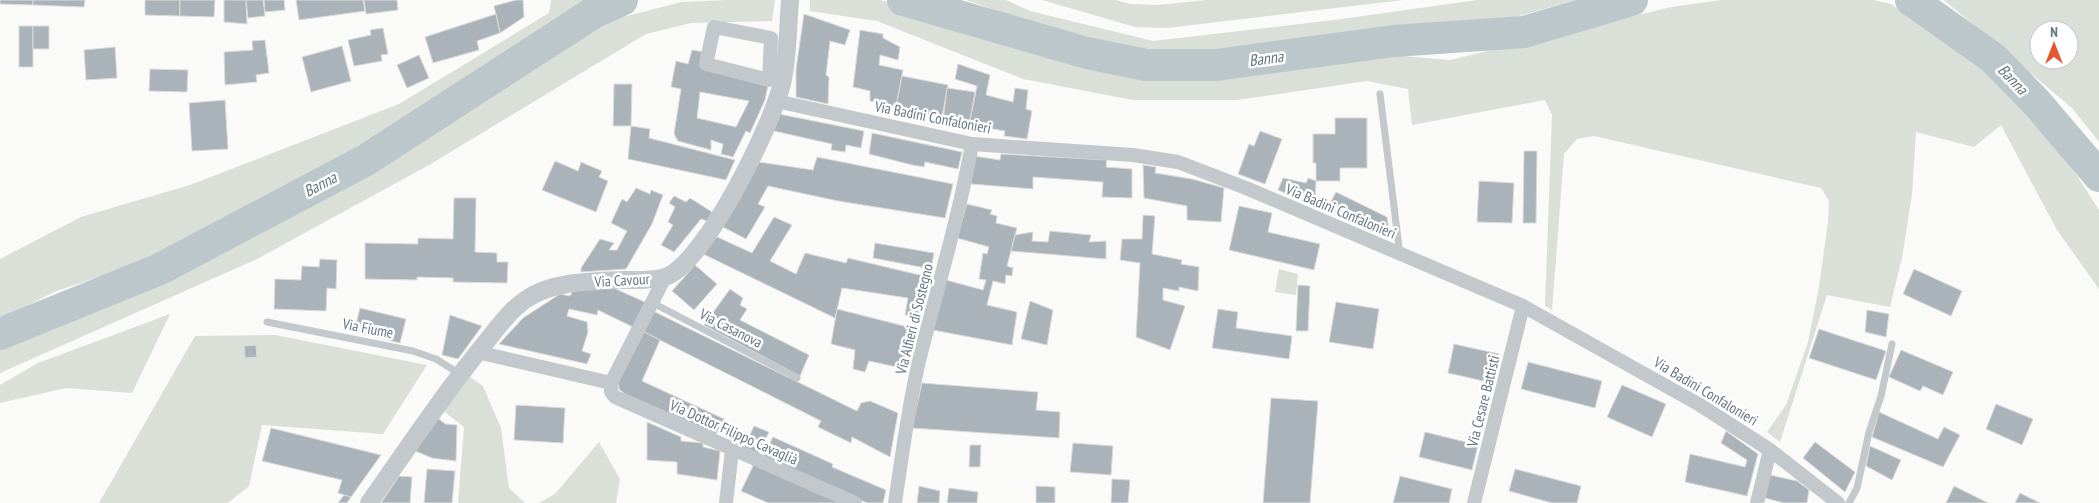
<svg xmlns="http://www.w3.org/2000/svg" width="2099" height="503" viewBox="0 0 2099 503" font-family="'PT Sans Narrow',sans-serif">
  <rect width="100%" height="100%" fill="#fafaf8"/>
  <!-- green -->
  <g fill="#dadfd7" fill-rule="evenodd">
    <polygon points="551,0 600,0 559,30 393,133 178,250 54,292 0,320 0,259 81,217 190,185 399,104 549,13"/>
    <polygon points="728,0 775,0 772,21 691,23 646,34 429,165 257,259 0,373 0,345 156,279 293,211 391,152 526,65 607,21 682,2"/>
    <polygon points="810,0 880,0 936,14 1087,65 1206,76 1366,53 1450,60 1671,7 1721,0 1873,0 1891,4 1986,70 2043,123 2099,210 2099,289 2057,230 2001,125 1974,147 1916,132 1912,194 1902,258 1890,307 1827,295 1780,442 1767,432 1786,405 1808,342 1819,287 1828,222 1829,201 1821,188 1594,136 1577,139 1564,154 1552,310 1545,306 1552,115 1545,100 1412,125 1408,89 1367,81 1237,100 1133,100 1023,79 877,21 810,11"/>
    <polygon points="966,0 1006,0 1030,11 1153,41 1342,19 1477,0 1575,0 1494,23 1175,55 1069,35"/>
    <polygon points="1042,0 1116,0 1130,4 1157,5 1206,0 1403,0 1168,28 1135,27"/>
    <path d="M1944,0H2099V142L2072,108ZM2039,30H2069V60H2039Z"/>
    <polygon points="1279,269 1298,274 1296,295 1275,292"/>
    <polygon points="170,314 132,393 66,388 0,403 0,385 38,363"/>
    <polygon points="275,335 427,365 383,434 262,425 249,486 228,503 99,503 195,336"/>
    <polygon points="467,375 483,386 501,428 509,488 525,503 458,503 464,427 442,410"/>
    <polygon points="599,442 620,479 616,503 539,503 555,494"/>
  </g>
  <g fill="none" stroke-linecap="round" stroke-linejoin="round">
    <!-- river -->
    <g stroke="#bbc7cb" stroke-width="32">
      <polyline points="903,0 1087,53 1146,65 1216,65 1394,41 1524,32 1632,0"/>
      <polyline points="1911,0 1993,58 2036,102 2099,176"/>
      <polyline points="0,334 160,269 366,160 593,13 622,0"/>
    </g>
  </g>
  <!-- building -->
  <g fill="#aab3b9" stroke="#dcdcda" fill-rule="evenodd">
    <polygon points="0,0 33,0 33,5 0,4"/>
    <polygon points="33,0 85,0 84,7 33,5"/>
    <polygon points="145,0 180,0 180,16 145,15"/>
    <polygon points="180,0 215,0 214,17 180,16"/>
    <polygon points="224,0 246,0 247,24 224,22"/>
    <polygon points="246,0 263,0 265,16 248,18"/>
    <polygon points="264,0 284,0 285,10 265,12"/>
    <polygon points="296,0 363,0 365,11 299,20"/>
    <polygon points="364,0 397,0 398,10 366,14"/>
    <polygon points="516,0 523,0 524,17 500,33 494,6"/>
    <polygon points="496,14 500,33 477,41 479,50 433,63 425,37"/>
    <polygon points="804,14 850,30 845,45 830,41 826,75 829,77 828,104 796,97 796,69"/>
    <rect x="19" y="26" width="14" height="41"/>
    <rect x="33" y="26" width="16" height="23"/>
    <polygon points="383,28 388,54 381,55 382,61 354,66 348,40 371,35 370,30"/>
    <polygon points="860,30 883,34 883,38 900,47 898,60 880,55 879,65 903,70 896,107 870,101 870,91 853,87"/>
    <polygon points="265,40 269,73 256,75 257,82 225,85 224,52 253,50 252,41"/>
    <polygon points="342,46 351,81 311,92 302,57"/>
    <polygon points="115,47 117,78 86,80 84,50"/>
    <path d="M692,50L709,53L706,64L769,80L765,100L750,133L746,131L733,157L721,154L723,144L711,140V150L678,141L674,134L681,89L671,87L676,61L688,64ZM700,92L749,101L736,127L697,118Z"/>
    <polygon points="419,55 429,78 407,88 397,65"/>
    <polygon points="958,64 990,75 986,95 1013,102 1015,88 1028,90 1026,109 1032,111 1027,139 1004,136 1005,131 969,125 977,86 955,79"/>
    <polygon points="150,69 188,70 187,92 149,91"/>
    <polygon points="902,76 948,85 942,117 896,107"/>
    <polygon points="614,84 632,84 631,126 613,126"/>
    <polygon points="947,88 975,92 969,125 943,121"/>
    <polygon points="225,100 228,149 192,151 189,103"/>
    <polygon points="779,114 864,131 861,148 846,145 845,152 831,150 832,144 774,131"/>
    <polygon points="1335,118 1367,118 1367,168 1340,168 1340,181 1316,181 1316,163 1313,163 1313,134 1335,134"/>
    <polygon points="631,126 650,129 649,138 735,160 726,180 628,159"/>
    <polygon points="1260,131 1282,139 1265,184 1238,174 1249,144 1254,146"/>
    <polygon points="872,133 962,152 958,169 925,162 924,167 912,165 869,154"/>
    <polygon points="1524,151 1537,151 1536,223 1523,223"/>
    <polygon points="1001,154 1107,160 1106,167 1132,169 1132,198 1102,197 1103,182 1033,177 1033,189 971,184 974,156 1000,160"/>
    <polygon points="817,157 953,184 945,218 838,201 768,186 758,204 765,207 746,239 723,227 759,162 813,170"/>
    <polygon points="555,161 578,171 581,162 602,171 599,177 608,181 596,212 542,190"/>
    <polygon points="1143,165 1156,167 1155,173 1192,179 1224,188 1221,222 1187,220 1187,206 1144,198"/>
    <polygon points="1283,178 1306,183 1308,178 1316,181 1315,206 1278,190"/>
    <polygon points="1479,181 1514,183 1512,223 1477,222"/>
    <polygon points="636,188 650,194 651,190 663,195 652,224 626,269 581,272 581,268 600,239 614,243 609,250 617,250 627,231 611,223 622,199 627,202"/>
    <polygon points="1336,192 1387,217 1390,239 1327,209"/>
    <polygon points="674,196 686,202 690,198 712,212 707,221 701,219 674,252 661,245 673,225 668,222 675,207 669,203"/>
    <polygon points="454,198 476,198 475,252 497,253 497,262 508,262 507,283 453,282 453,278 417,277 417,280 365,279 365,243 418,244 418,238 453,239"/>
    <polygon points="967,204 992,210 990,214 997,216 996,223 1017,228 1007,266 1013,268 1012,276 1006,275 1005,284 993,281 987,305 1017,312 1012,345 933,330 946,280 983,290 986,280 979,279 983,253 987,254 989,247 957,238"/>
    <polygon points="1239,206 1272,213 1268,232 1320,244 1314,270 1229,250"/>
    <polygon points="1143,215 1155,216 1152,254 1182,260 1181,264 1199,267 1198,291 1179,287 1179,291 1163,288 1163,300 1185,306 1170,350 1136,337 1140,263 1120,260 1122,239 1142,239"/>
    <polygon points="774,217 792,225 770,261 796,274 805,253 846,263 848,258 928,277 920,318 905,315 908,298 842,288 835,318 701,253 715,236 752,253"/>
    <polygon points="1050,231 1091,235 1089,242 1106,241 1106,259 1011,251 1015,235 1033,232 1032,241 1048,242"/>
    <polygon points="875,243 934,253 931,269 873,258"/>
    <polygon points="320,259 337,260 336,289 327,288 326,311 274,309 275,279 301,280 302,266 319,267"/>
    <polygon points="695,265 717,284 694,310 672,291"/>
    <polygon points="1914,269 1962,291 1951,316 1903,294"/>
    <polygon points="1298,285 1310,286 1308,331 1296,331"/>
    <polygon points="609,286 647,303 635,328 598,310 597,315 569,309 567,316 587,322 588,332 582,351 591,354 587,364 499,344 523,318 560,294 570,296 574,288"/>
    <polygon points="730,289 743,298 740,305 747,309 740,320 809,355 800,376 704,325"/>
    <polygon points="1030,301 1053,310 1047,345 1021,339"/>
    <polygon points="1336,302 1379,309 1373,349 1329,342"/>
    <polygon points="360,308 406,319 400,343 354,332"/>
    <polygon points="837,309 916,329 906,369 869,361 865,372 853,369 855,350 831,344"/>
    <polygon points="1218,309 1238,312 1236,328 1292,336 1289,359 1212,348"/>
    <polygon points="1867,310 1889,314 1886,337 1865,332"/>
    <polygon points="653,311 857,411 861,403 870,401 898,413 890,457 852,437 851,443 818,427 821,421 642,331"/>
    <polygon points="450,315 482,326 458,359 442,355"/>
    <polygon points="1819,329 1886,351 1876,380 1809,358"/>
    <polygon points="642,331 660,340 642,381 724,419 716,434 625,394 619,389 618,382"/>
    <polygon points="1454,344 1499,354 1492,383 1448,373"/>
    <polygon points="256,345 257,357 245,358 244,346"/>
    <polygon points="1901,350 1953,372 1943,395 1923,386 1920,391 1889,377"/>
    <polygon points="1528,362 1602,381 1595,408 1521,389"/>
    <polygon points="922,383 1038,392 1036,410 1060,412 1059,438 912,428"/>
    <polygon points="1622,385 1666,404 1652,437 1607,417"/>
    <polygon points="1271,398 1318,401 1310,503 1263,503"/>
    <polygon points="1996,404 2033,419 2022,445 1986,429"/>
    <polygon points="516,405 565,408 563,443 514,440"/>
    <polygon points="1879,412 1938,439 1944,427 1960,435 1943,467 1872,437"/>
    <polygon points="438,418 445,424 457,425 456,461 432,458 415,451"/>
    <polygon points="647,422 681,437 681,441 703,443 703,447 720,451 717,480 677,474 677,462 647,460"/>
    <polygon points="754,426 769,432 758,454 744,448"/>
    <polygon points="271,428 381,455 351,497 338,493 342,480 262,461"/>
    <polygon points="1726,431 1758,454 1747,496 1685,482 1690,454 1745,467 1747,460 1721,443"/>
    <polygon points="1425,432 1478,445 1472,470 1419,457"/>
    <polygon points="773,437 833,464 832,467 886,490 883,503 867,503 763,457"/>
    <polygon points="1815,442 1855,472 1845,492 1803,458"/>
    <polygon points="1073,443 1113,446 1111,475 1070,472"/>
    <polygon points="970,445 981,445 980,467 969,467"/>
    <polygon points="1870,446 1901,460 1892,480 1866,466"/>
    <polygon points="754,464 841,503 768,503 741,491"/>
    <polygon points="427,469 455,471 452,503 424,503"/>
    <polygon points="1515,469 1581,486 1577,503 1552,503 1509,491"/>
    <polygon points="1770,475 1797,481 1809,490 1807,503 1784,503 1765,498"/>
    <polygon points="399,476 412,477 410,503 381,503"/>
    <polygon points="1400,476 1452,489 1449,503 1393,503"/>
    <polygon points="1112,479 1130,480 1128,503 1111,503"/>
    <polygon points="919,486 940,491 939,503 917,503"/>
    <polygon points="1036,486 1055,487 1055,503 1036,503"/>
    <polygon points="1954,486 1988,503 1946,503"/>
    <polygon points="949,488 978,492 977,503 947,503"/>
    <polygon points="2020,493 2040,503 2015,503"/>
    <polygon points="344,495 351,497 347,503 338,503"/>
  </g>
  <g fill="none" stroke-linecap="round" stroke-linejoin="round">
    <!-- service -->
    <g stroke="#c3c8cc" stroke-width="7">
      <polyline points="1380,94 1400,255"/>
      <polyline points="651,302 797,378"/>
      <polyline points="267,322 413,351 436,359 460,374"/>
      <polyline points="1849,503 1857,488 1869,432 1881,396 1892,344"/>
    </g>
    <!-- minor -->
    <g stroke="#c3c8cc" stroke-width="14">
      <polygon points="714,27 771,38 769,80 706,64"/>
      <polyline points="776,101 972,144 1133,155 1178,162 1246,188 1523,306 1700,405 1770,450 1838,503"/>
      <polyline points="665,277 611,383 611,392 615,397 855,503"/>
      <polyline points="477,352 611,383"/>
      <polyline points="726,503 732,450"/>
      <path d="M895,503C902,456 908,408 919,361C937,289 959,217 972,144"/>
      <polyline points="1474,503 1523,306"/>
      <polyline points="1757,503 1770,450"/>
    </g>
    <!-- tertiary -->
    <path stroke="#c3c8cc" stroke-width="18" d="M369,503C406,451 441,397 482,347C495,331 508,312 525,300C552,281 592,281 624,280C637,280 652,281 665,277C705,264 775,120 783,79C788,53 788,26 790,0"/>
  </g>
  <g text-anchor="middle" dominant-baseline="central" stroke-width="5" stroke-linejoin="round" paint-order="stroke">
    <!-- street labels -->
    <g font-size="15" fill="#657683" stroke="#fff">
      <text transform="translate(933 117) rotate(11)">Via Badini Confalonieri</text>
      <text transform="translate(1341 211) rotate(23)">Via Badini Confalonieri</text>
      <text transform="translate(622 280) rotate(-3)">Via Cavour</text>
      <text transform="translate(914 319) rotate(-76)">Via Alfieri di Sostegno</text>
      <text transform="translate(368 328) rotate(11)">Via Fiume</text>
      <text transform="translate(731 328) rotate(27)">Via Casanova</text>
      <text transform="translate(1706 391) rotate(31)">Via Badini Confalonieri</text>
      <text transform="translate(1483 401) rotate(-76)">Via Cesare Battisti</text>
      <text transform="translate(734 432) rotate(24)">Via Dottor Filippo Cavaglià</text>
    </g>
    <!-- water labels -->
    <g font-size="16" font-style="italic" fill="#60757c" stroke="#fff">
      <text transform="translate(1266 58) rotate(-8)">Banna</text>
      <text transform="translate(2013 79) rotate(46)">Banna</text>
      <text transform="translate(320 184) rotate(-28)">Banna</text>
    </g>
  </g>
  <!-- north arrow -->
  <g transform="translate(2054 45)"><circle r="24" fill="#ffffff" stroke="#c1c8cd"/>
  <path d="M0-4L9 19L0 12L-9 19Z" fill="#e4572e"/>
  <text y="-8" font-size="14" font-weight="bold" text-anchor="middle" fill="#657683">N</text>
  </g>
</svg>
